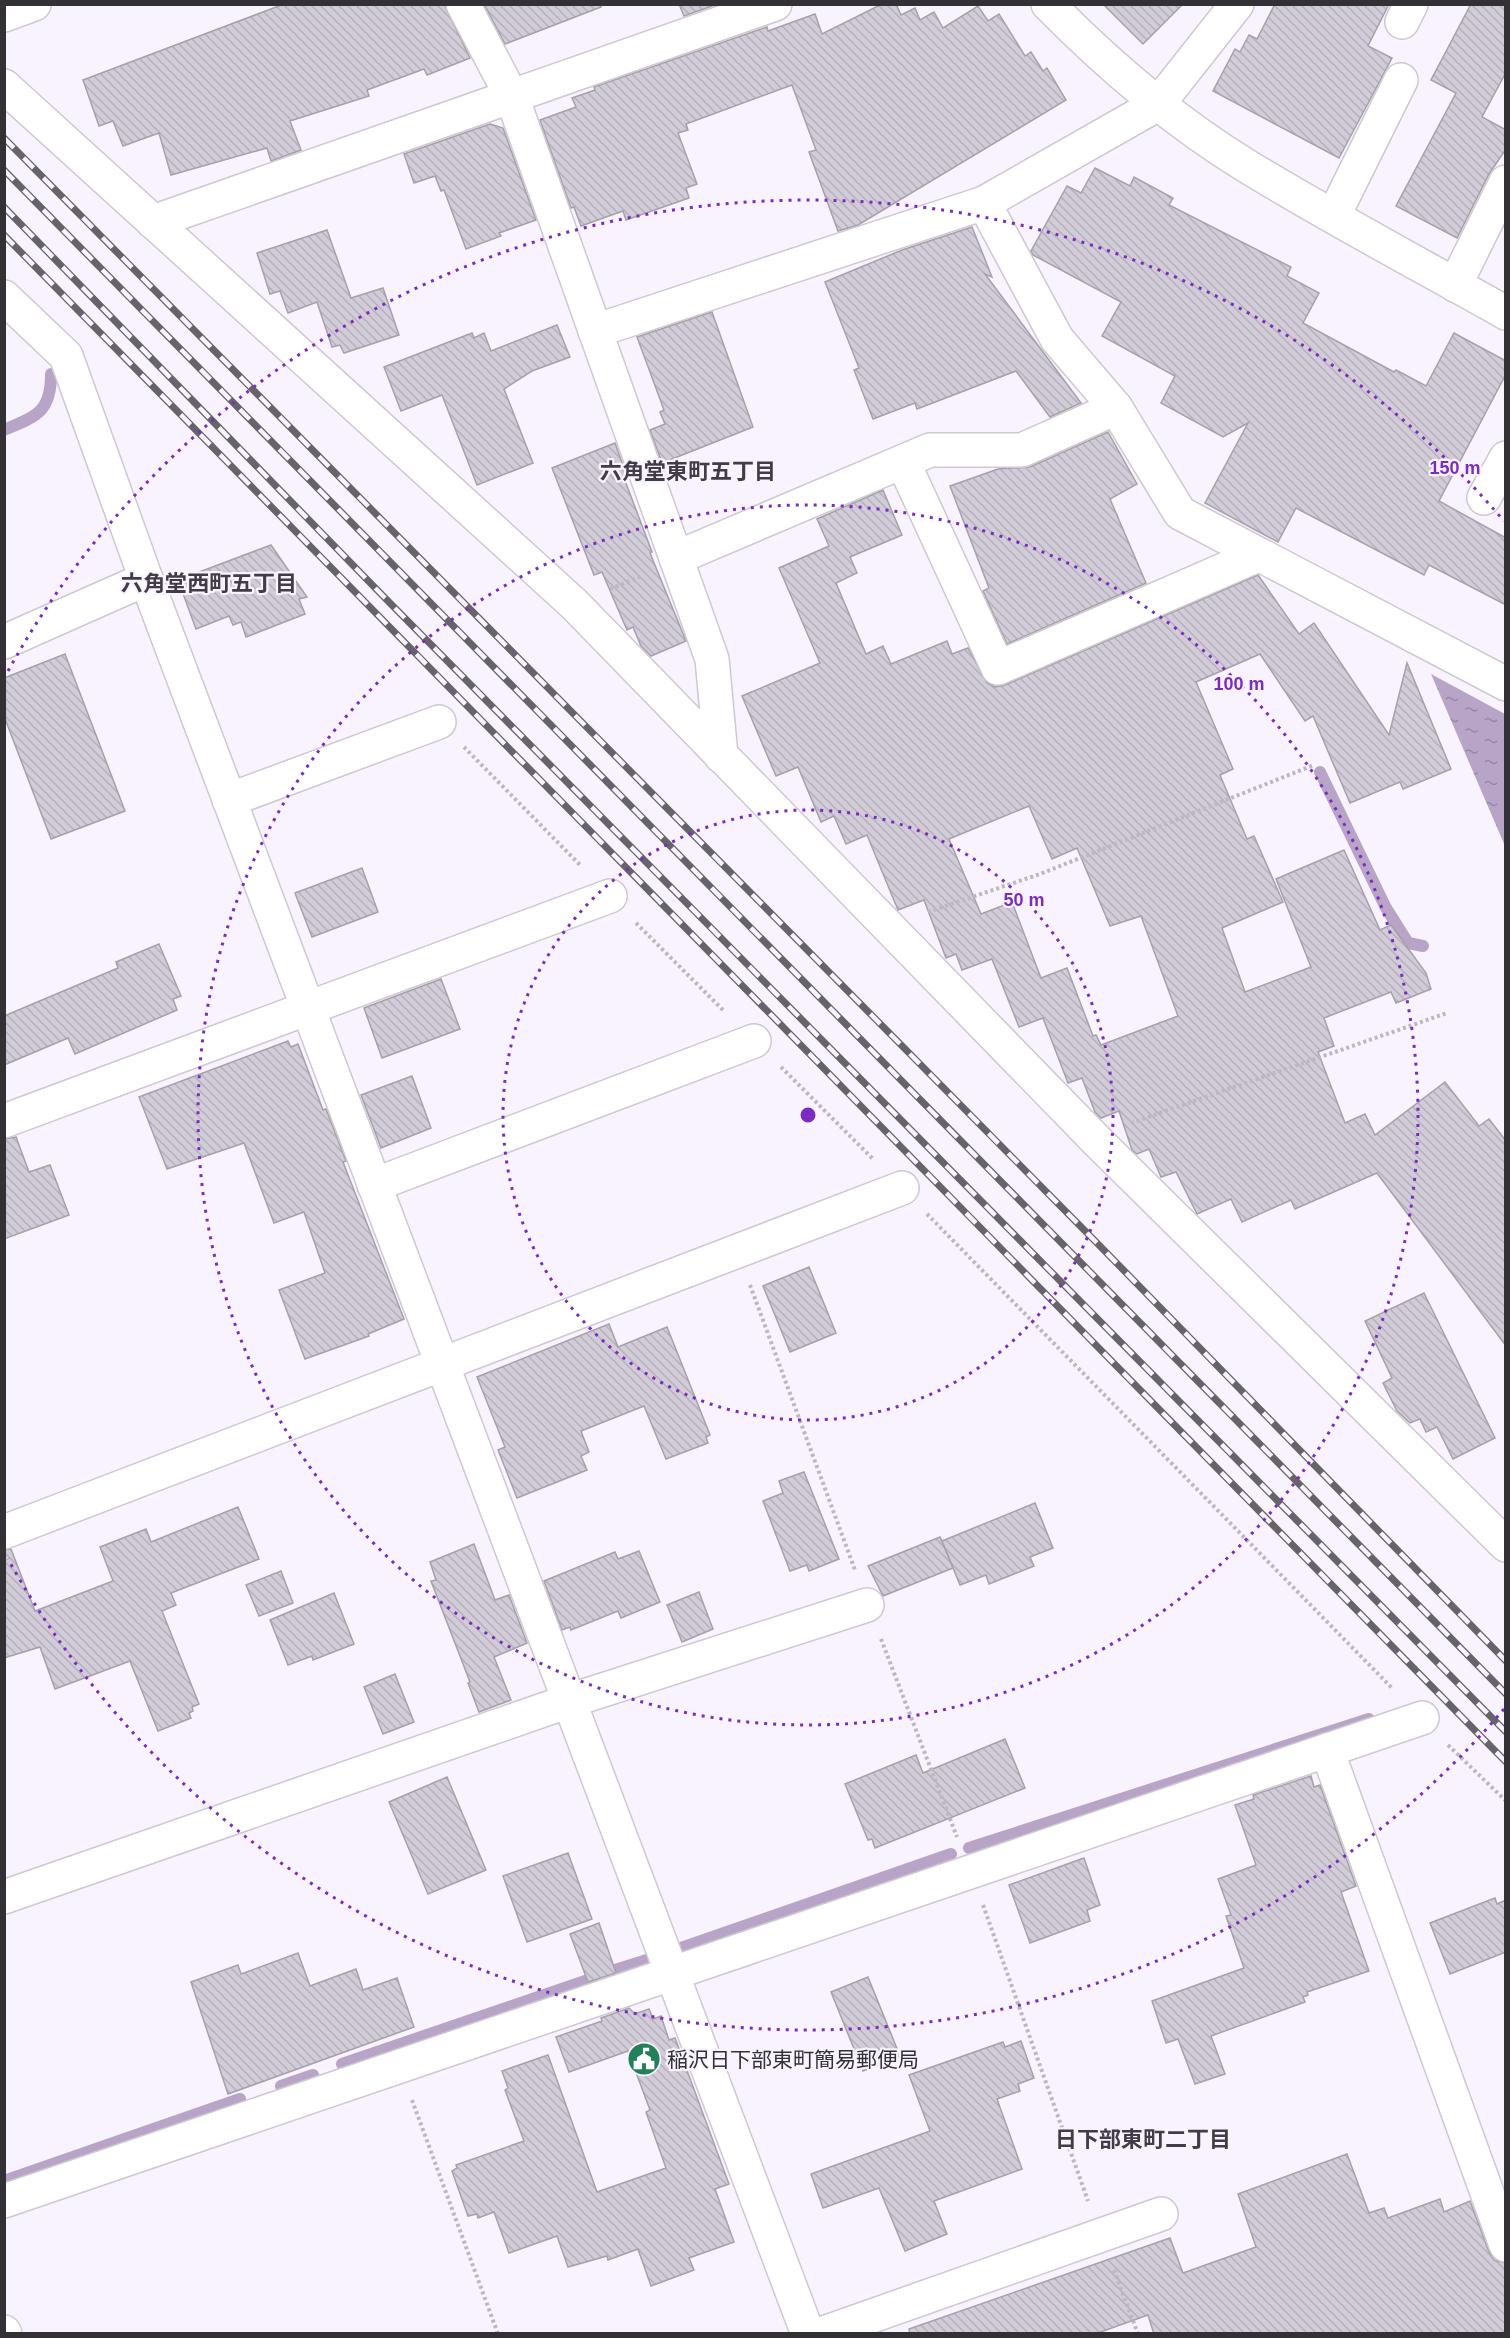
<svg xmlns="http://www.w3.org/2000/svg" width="1510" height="2338" viewBox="0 0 1510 2338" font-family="Helvetica,'Noto Sans JP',sans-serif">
  <defs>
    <pattern id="water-ripples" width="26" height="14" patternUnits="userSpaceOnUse" patternTransform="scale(1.5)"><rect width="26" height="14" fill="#b8a4c7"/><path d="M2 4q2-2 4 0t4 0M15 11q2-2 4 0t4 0" fill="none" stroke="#9686a2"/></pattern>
    <pattern id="building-back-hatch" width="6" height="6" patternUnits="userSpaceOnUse" patternTransform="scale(1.5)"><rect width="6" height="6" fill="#d2ccd8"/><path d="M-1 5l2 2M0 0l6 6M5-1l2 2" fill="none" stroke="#b5b0ba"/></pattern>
  </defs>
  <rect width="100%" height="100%" fill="#f9f3ff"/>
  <!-- water -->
  <polygon fill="url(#water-ripples)" points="1431,674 1505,714 1505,846"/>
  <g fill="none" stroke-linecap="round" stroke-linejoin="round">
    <!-- stream -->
    <g stroke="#b8a4c7" stroke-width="12">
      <path d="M4,430C37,416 51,412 51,374"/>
      <polyline points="1320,772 1386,908 1408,943 1423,946"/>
      <polyline points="969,1848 1369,1719"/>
      <polyline points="681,1948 951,1854"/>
      <polyline points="615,1970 650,1959"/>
      <polyline points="342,2064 591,1979"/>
      <polyline points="281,2086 313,2075"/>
      <polyline points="4,2181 240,2099"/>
    </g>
  </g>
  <!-- building -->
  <g fill="url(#building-back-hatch)" stroke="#a6a0ab" stroke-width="1.5" fill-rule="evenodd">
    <polygon points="284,4 444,4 470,58 427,75 424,69 367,90 369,96 290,121 301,150 271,161 267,148 171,175 159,133 123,146 113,121 99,126 83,80"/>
    <polygon points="484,4 600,4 601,7 505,44"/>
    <polygon points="679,4 714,4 715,5 684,16"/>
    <polygon points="882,4 896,4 901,15 915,8 920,20 934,12 943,28 978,6 988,21 999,14 1025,56 1031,52 1043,71 1047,68 1066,100 858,225 838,231 809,152 816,150 792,85 686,124 688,130 678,133 697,184 686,188 689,198 626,220 623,211 581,226 574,207 571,208 540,120 576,107 572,98 595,90 594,87 767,27 768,31 815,14 822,34"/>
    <polygon points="1103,4 1183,4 1143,44"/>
    <polygon points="1275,4 1389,4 1368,46 1392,58 1339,158 1213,91 1235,49 1240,52 1249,35 1257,39"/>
    <polygon points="1471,4 1506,4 1506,72 1482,117 1506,130 1506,149 1489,174 1457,238 1396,206 1456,93 1431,80"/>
    <polygon points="490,124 503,128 536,220 499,233 501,236 466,249 444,190 441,191 435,176 414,183 404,154"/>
    <polygon points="1095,168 1130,186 1134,177 1173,198 1169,205 1291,267 1287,276 1319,293 1303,323 1394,372 1396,370 1426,386 1454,333 1506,361 1506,374 1439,501 1506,538 1506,605 1429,565 1424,575 1296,508 1278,542 1205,503 1248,423 1223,437 1161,403 1175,376 1102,336 1121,302 1033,255 1031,251 1067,186 1081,193"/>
    <polygon points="972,227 992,277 985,274 1081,403 1050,417 1016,371 917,409 915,403 873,419 854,370 859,368 825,282 902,250"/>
    <polygon points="327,230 351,298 383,288 399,335 344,353 340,345 332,347 317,302 288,313 280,291 270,294 257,253"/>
    <polygon points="712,312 753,427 662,463 650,430 665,424 660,412 664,410 637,337"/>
    <polygon points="557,325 570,357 532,371 504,389 533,463 477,485 442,395 401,411 384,367 472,333 474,338 484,333 491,351"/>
    <polygon points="1108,432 1137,484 1110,499 1146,583 1007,644 983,591 989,588 950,486 998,469 1030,467"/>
    <polygon points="615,443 627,477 624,478 652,552 650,553 686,641 651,656 641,646 633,627 627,630 602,572 594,575 552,468"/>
    <path d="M883,490L902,535L850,557L857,573L836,583L866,654L883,646L891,664L947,641L952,654L968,648L987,683L995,687L1005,685L1258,575L1299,634L1314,623L1389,735L1407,663L1451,769L1403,789L1400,782L1350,803L1313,716L1305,721L1260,654L1196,682L1233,769L1220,775L1247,839L1254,836L1283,902L1222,928L1245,992L1311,967L1276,879L1344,850L1380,930L1391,925L1426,973L1431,989L1396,1003L1391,992L1324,1018L1334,1046L1318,1052L1345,1123L1365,1114L1375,1135L1445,1082L1479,1126L1489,1119L1506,1141V1346L1377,1173L1295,1209L1291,1200L1242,1222L1231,1199L1197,1214L1176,1172L1161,1177L1149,1149L1137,1154L1132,1150L1119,1111L1101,1118L1095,1112L1082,1078L1068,1083L1043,1018L1019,1027L992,959L962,970L956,954L946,958L924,900L898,910L867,835L846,844L834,816L821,822L798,767L776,776L742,696L820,663L779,568L829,546L817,519ZM1029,806L1052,859L1077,848L1110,926L1141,916L1178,1016L1101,1045L1096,1035L1093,1036L1067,968L1041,978L1012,902L981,914L949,839Z"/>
    <polygon points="271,545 307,597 299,599 305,614 246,637 241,622 233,625 229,616 196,629 178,580"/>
    <polygon points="65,654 125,811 51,839 4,716 4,678"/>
    <polygon points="362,868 378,912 312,937 295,893"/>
    <polygon points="159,944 181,996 173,999 177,1010 75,1054 68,1038 4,1065 4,1016 118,968 116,962"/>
    <polygon points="441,979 460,1029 382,1058 364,1008"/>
    <polygon points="288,1041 291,1047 298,1044 323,1110 326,1109 346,1161 343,1162 404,1319 368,1334 369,1336 305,1359 279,1290 325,1273 304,1212 274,1223 244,1143 167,1169 139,1097"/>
    <polygon points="412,1076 431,1128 381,1148 361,1095"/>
    <polygon points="16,1137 29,1172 50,1165 69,1215 4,1239 4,1139"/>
    <polygon points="809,1267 836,1333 790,1352 763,1286"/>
    <polygon points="1424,1293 1495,1438 1453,1459 1437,1427 1426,1432 1420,1419 1410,1423 1397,1411 1383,1383 1392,1378 1365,1321"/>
    <polygon points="609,1324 618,1347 667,1327 710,1435 706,1437 708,1443 666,1459 644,1406 581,1431 589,1452 581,1456 587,1470 517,1498 498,1450 505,1447 477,1377"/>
    <polygon points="804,1472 839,1559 809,1571 807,1565 790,1571 763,1501 783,1493 779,1481"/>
    <polygon points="1035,1503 1053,1548 1030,1557 1034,1566 989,1584 986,1575 960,1585 942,1541"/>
    <polygon points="238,1507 259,1559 171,1593 176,1605 162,1611 199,1704 192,1707 193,1711 189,1713 191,1718 158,1731 130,1661 55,1689 40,1647 4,1658 4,1550 11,1549 35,1611 113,1581 100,1547 146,1529 151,1542"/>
    <polygon points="940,1537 953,1568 883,1596 868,1566"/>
    <polygon points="474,1544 495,1600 509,1595 527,1643 494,1657 511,1700 479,1712 468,1683 470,1682 431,1581 436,1580 430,1562"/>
    <polygon points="639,1551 660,1602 621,1618 618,1611 571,1630 570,1627 562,1630 544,1581 615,1552 618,1559"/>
    <polygon points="281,1571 293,1603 259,1616 246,1585"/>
    <polygon points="699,1592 713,1629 682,1642 667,1605"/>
    <polygon points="334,1593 354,1644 313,1660 312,1656 288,1665 270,1620"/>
    <polygon points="395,1674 414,1722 383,1734 364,1687"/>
    <polygon points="1005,1739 1025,1788 875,1848 872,1839 868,1840 845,1784 916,1755 923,1773"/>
    <polygon points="1311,1776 1314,1787 1320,1785 1356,1886 1341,1892 1369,1971 1307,1992 1308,1995 1303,1997 1305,2002 1211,2036 1225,2074 1195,2084 1178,2039 1166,2043 1152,2001 1244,1968 1226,1916 1231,1915 1218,1879 1256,1865 1235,1805 1254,1799 1253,1795"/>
    <polygon points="447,1777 486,1870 428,1894 389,1802"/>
    <polygon points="568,1853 592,1919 527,1942 503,1876"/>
    <polygon points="1084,1858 1100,1905 1087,1910 1090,1921 1030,1943 1009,1885"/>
    <polygon points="1495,1898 1497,1904 1506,1900 1506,1952 1450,1974 1430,1923"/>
    <polygon points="599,1923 616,1973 588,1982 570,1934"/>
    <polygon points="298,1953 310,1986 356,1969 363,1990 397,1978 414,2027 228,2094 191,1982 238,1965 241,1974"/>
    <polygon points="868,1977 900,2056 863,2071 831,1992"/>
    <polygon points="629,2008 635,2014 649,2009 653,2019 661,2016 669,2040 675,2038 729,2184 715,2189 734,2242 689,2258 694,2270 651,2286 638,2249 608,2260 607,2256 568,2267 557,2236 509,2253 494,2212 478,2218 477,2214 468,2216 452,2171 457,2168 456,2165 524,2141 505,2090 508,2088 502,2071 548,2055 597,2192 666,2168 646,2112 650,2110 628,2051 569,2072 556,2037 602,2021 601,2018"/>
    <polygon points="1021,2041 1034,2078 1018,2084 1020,2091 997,2099 1022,2169 934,2201 947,2234 905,2251 879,2188 823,2208 811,2174 930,2131 909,2075 1003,2042 1005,2047"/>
    <polygon points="1347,2154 1369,2213 1384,2208 1388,2218 1440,2199 1444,2212 1470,2201 1489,2252 1494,2260 1506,2263 1506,2334 1154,2334 1148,2315 1095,2334 910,2334 909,2329 1170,2238 1183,2273 1256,2247 1238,2194"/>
  </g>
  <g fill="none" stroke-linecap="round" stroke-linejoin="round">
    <defs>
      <g id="minor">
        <polyline points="463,4 512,97 712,659 721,756"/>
        <path d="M1048,4C1107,64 1172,120 1245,165C1330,217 1419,264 1506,313"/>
        <polyline points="1237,4 1158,104 984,203 1057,339 1116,408 1180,513 1506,684"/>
        <polyline points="4,15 34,4"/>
        <polyline points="1402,22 1411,4"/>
        <polyline points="4,86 574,604 1098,1142 1506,1545"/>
        <polyline points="1334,215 1401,80"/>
        <polyline points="153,222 775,4"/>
        <polyline points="1455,285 1506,182"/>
        <polyline points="4,297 66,356 146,579 808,2334"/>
        <polyline points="595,331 984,203"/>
        <polyline points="903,462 998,668 1258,555"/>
        <polyline points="1484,498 1506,458"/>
        <polyline points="676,558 930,450 1022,450 1116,408"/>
        <polyline points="4,642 146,579"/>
        <polyline points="229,800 439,722"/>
        <polyline points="4,1121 610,896"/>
        <polyline points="374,1185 754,1041"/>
        <polyline points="4,1532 902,1188"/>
        <polyline points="1327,1750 1506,2245"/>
        <polyline points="4,1897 569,1701 867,1605"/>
        <polyline points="4,2201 1422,1718"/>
        <polyline points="4,2332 5,2334"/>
        <polyline points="821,2334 1161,2214"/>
      </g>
    </defs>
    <!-- minor casing -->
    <use href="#minor" stroke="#cec8d3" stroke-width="36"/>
    <!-- path -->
    <g stroke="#bcb7c1" stroke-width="4" stroke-dasharray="3 3" stroke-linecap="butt">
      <polyline points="610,589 642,576"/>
      <polyline points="464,747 581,866"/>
      <polyline points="928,912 1040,874 1314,765"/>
      <polyline points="636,923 724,1011"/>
      <polyline points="781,1067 873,1159"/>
      <polyline points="1131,1123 1447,1013"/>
      <polyline points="927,1214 1392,1688"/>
      <polyline points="750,1285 855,1570"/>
      <polyline points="881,1639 957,1837"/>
      <polyline points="1448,1745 1506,1801"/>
      <polyline points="983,1905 1088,2201"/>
      <polyline points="412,2100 498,2334"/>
      <polyline points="1114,2270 1138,2334"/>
    </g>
    <!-- minor -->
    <use href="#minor" stroke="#fff" stroke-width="33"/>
    <defs>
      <g id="rail">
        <polyline points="4,138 1097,1243 1506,1661"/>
        <polyline points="4,170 1506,1694"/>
        <polyline points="4,207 385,598 1506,1732"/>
        <polyline points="4,235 1506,1762"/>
      </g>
    </defs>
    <!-- rail casing -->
    <use href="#rail" stroke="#666369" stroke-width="7"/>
    <!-- rail -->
    <use href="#rail" stroke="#f9f3ff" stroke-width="4.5" stroke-dasharray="14" stroke-linecap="butt"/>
  </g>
  <!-- distance rings -->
  <g fill="none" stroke="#7b2cbf" stroke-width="3" stroke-dasharray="3 6">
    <circle cx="808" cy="1115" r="305"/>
    <circle cx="808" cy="1115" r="610"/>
    <path d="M1504 1709A915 915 0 0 1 8 1559M8 671A915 915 0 0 1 1504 521"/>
  </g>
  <!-- icons -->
  <defs>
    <symbol id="civic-disc" viewBox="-11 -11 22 22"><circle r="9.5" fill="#228158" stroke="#f9f3ff"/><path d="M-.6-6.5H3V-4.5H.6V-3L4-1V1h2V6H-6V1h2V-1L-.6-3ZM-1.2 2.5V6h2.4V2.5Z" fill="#fff"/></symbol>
  </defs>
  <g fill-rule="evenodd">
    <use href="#civic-disc" x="625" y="2040" width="38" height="38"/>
  </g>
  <g text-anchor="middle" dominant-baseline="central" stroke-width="4.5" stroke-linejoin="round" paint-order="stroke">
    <!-- poi labels -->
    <g font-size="21" fill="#333135" stroke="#f9f3ff" text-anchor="start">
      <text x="667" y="2059">稲沢日下部東町簡易郵便局</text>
    </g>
    <!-- neighbourhood labels -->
    <g font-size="22" font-weight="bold" fill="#413c45" stroke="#f9f3ff">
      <text x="688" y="471">六角堂東町五丁目</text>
      <text x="209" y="583">六角堂西町五丁目</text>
      <text x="1143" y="2139">日下部東町二丁目</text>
    </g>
  </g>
  <circle cx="808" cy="1115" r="9" fill="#7b2cbf" stroke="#f9f3ff" stroke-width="3"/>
  <g font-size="18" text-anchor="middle" font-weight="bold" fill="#7b2cbf" stroke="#f9f3ff" stroke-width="4.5" stroke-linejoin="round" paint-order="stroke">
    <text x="1455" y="474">150 m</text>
    <text x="1239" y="690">100 m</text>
    <text x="1024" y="906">50 m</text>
  </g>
  <!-- border -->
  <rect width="1510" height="2338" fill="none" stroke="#333135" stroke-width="12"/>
</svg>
